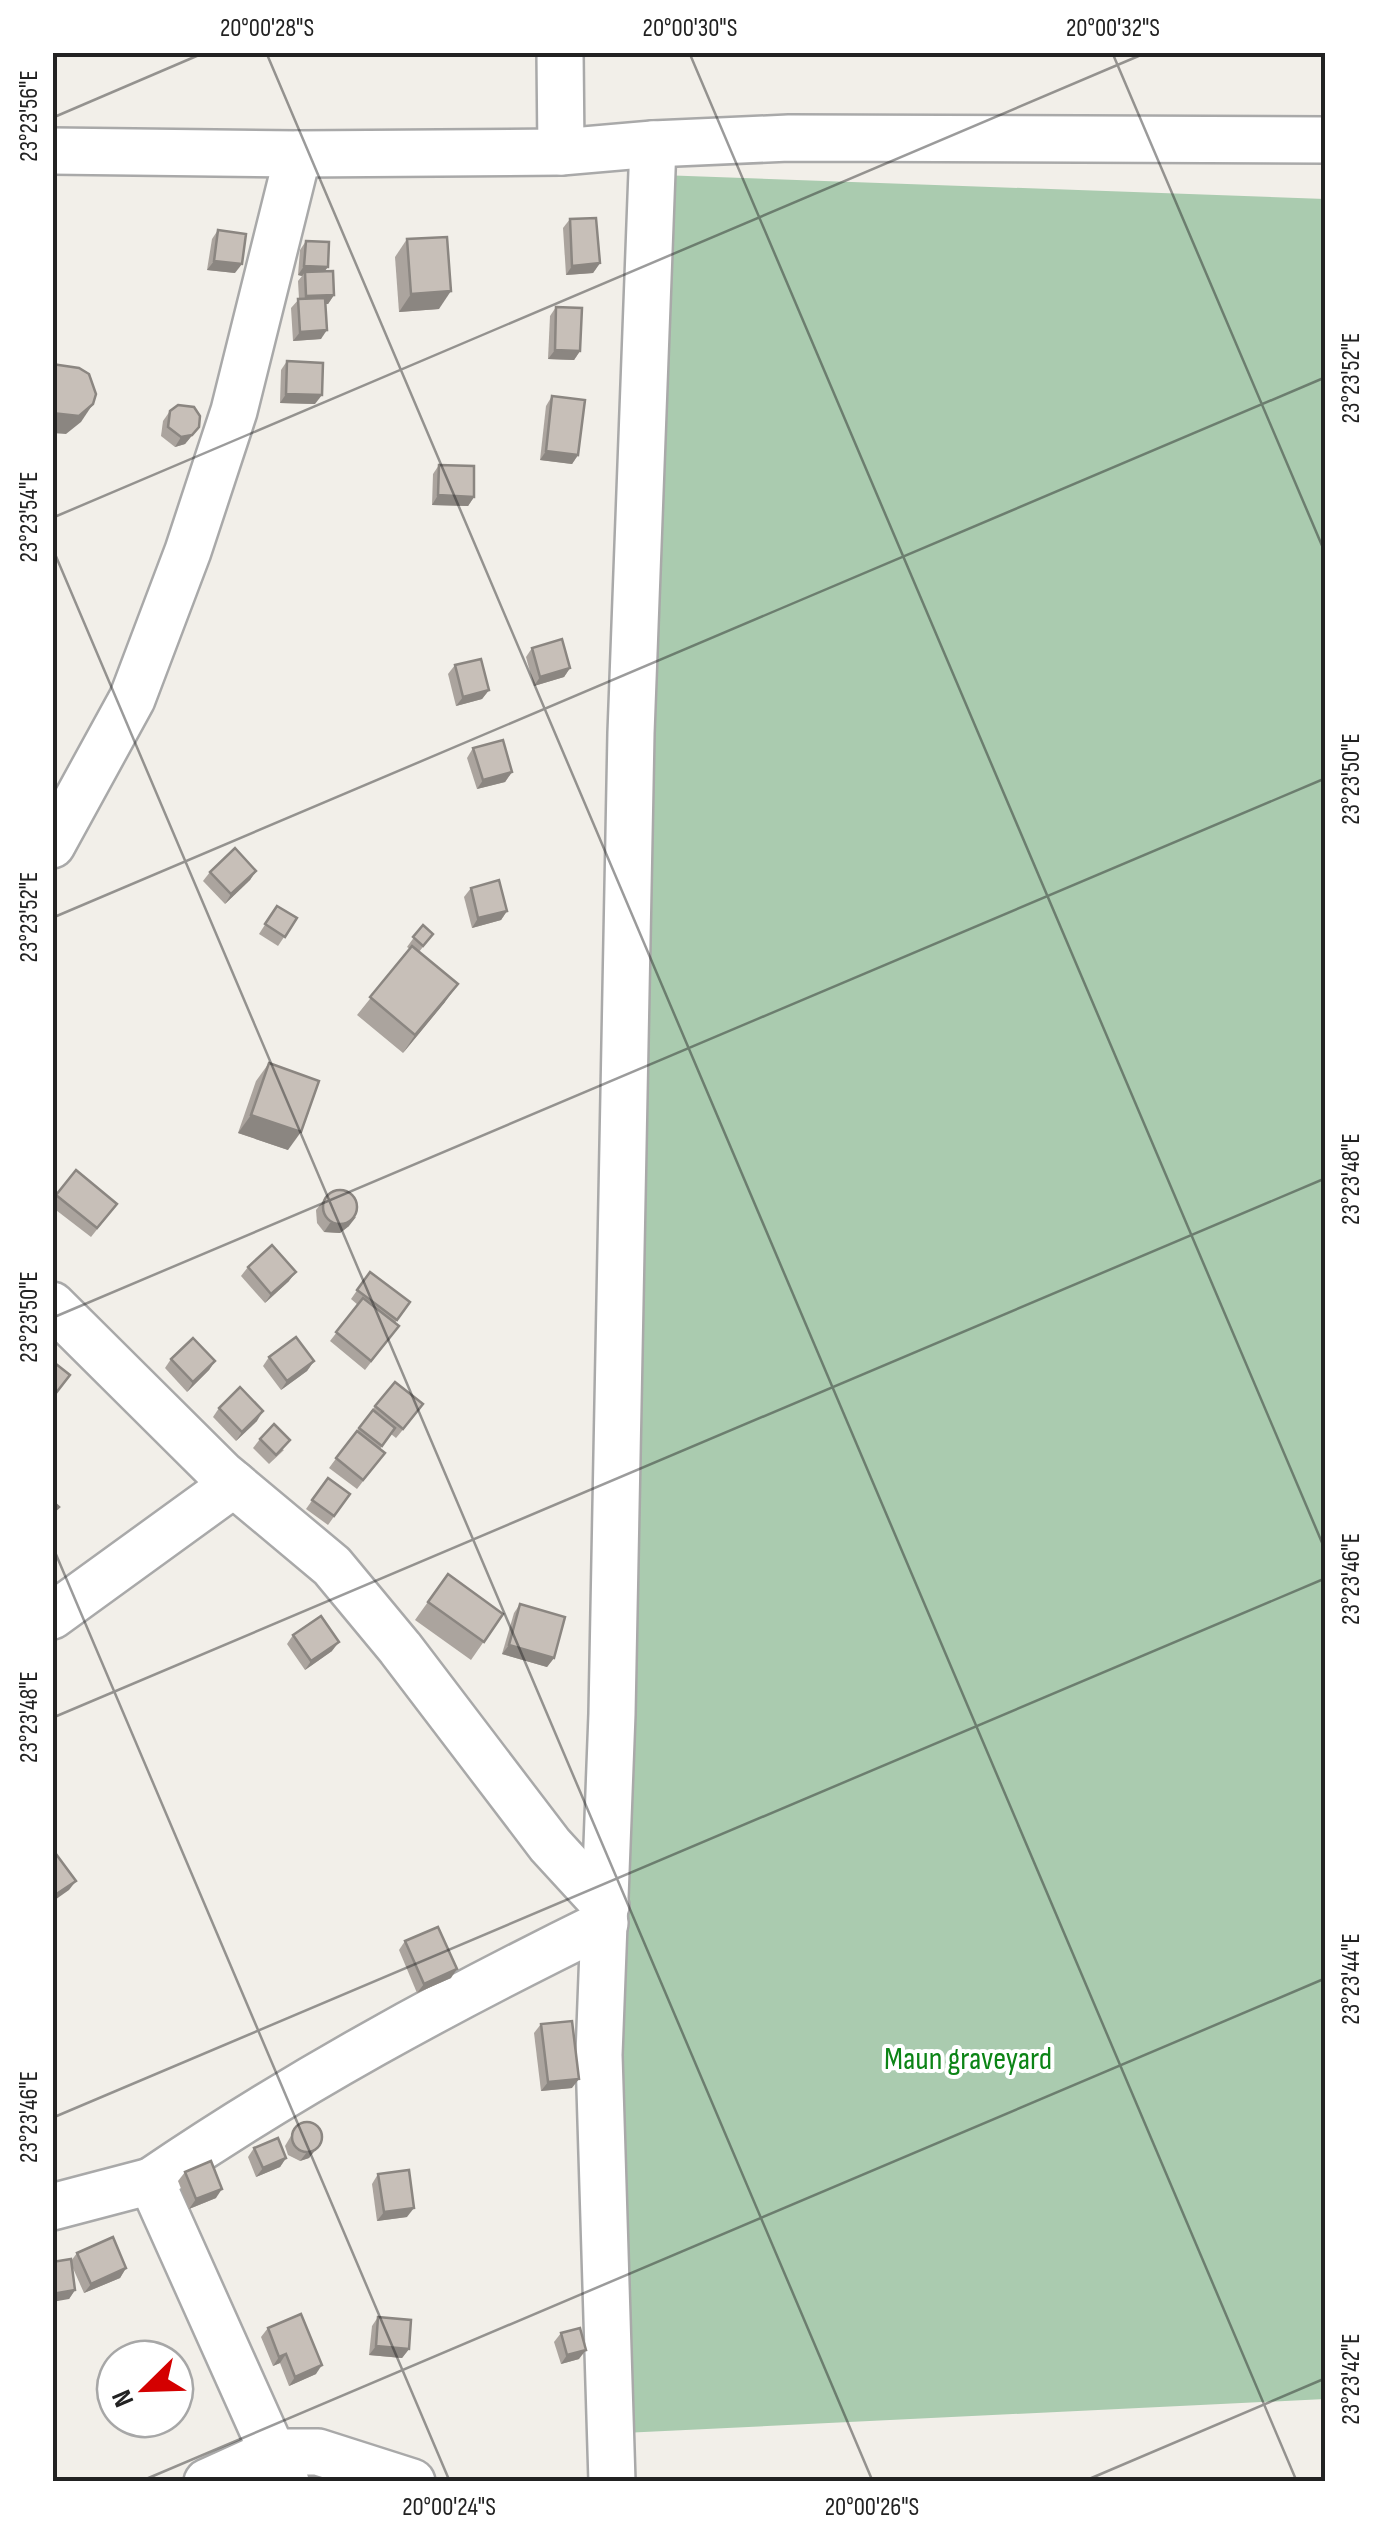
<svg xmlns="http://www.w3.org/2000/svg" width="1378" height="2534" viewBox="0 0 1378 2534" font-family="'Sofia Sans Condensed',sans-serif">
  <rect width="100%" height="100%" fill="#f2efe9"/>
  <!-- cemetery -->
  <polygon fill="#aacbaf" points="660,175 1325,199 1325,2399 602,2434"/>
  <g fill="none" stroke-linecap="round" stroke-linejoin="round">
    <defs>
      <g id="minor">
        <polyline points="560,52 561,152"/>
        <polyline points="52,151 298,154 561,152 653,144 789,138 1326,140"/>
        <polyline points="52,845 132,699 188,551 234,411 298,154"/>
        <polyline points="52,1305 222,1474 332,1566 400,1648 550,1845 606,1906"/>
        <polyline points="52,1616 234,1484"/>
        <path d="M151,2181C296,2082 448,2000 605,1923"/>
        <polyline points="52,2207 151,2181 286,2482"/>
        <polyline points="207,2482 273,2452 318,2452 412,2482"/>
        <polyline points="612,2482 599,2055 612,1714 631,733 653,144"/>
      </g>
    </defs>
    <!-- minor casing -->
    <use href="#minor" stroke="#a9a9a9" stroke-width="50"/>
    <!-- minor -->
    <use href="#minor" stroke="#fff" stroke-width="45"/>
  </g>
  <!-- wall -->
  <g fill="#aba49e">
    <polygon points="570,219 600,263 593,273 566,275 563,228"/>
    <polygon points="218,230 235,273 207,270 212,239"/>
    <polygon points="407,239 439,309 399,312 395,257"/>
    <polygon points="306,241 325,271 334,295 328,304 326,304 321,339 293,341 291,308 299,299 298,281 302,276 298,275 300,250"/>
    <polygon points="556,307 580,351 574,360 548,359 550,316"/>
    <polygon points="287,361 315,404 280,403 281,370"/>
    <polygon points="552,396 578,455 572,464 540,460 546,406"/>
    <polygon points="170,411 199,427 185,444 175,447 161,436 163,421"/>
    <polygon points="439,465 474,497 468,506 432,505 433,474"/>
    <polygon points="532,648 570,668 564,677 534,686 526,657"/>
    <polygon points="455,665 489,690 482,699 456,706 448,674"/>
    <polygon points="473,748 512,772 505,782 477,789 467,758"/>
    <polygon points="256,871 250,880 225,904 203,881 210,872"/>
    <polygon points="471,888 507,911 501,920 472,928 464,897"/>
    <polygon points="277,906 297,918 278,946 259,934"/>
    <polygon points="423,925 426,943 419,952 445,1002 403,1053 357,1015 410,949 407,947"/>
    <polygon points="269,1063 288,1150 238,1133 256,1081"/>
    <polygon points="76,1170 110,1213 91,1237 52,1207 52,1200"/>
    <polygon points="323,1201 349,1226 340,1233 324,1232 317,1223 316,1210"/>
    <polygon points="248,1267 289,1281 265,1303 241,1276"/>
    <polygon points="370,1272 410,1302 395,1323 399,1326 365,1370 330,1341 358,1305 351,1299"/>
    <polygon points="269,1357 314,1361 307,1371 281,1390 263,1366"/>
    <polygon points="171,1359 215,1361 209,1370 187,1392 165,1368"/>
    <polygon points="375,1406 416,1414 396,1438 391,1434 380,1449 385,1453 357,1489 329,1468"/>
    <polygon points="219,1408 257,1421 236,1441 213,1417"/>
    <polygon points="260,1439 284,1450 269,1464 253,1448"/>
    <polygon points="328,1478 350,1494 328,1525 306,1509"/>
    <polygon points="448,1574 503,1614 471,1660 415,1620"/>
    <polygon points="520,1604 554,1658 547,1667 502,1654 514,1613"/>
    <polygon points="293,1635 332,1651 305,1670 287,1644"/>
    <polygon points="405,1941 451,1978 417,1993 399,1950"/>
    <polygon points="541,2024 572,2088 541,2091 534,2033"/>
    <polygon points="298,2124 316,2149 309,2158 300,2161 288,2155 285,2146"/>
    <polygon points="254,2148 286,2158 280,2167 256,2177 248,2157"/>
    <polygon points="185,2172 216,2198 189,2209 178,2181"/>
    <polygon points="378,2174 407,2217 377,2221 372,2184"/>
    <polygon points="77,2253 126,2268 120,2278 84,2293 72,2266 75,2290 69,2299 71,2261"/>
    <polygon points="378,2317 409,2349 402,2358 369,2355 372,2326"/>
    <polygon points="268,2328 316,2374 289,2386 280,2363 273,2366 261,2337"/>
    <polygon points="561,2333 579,2359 561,2364 554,2342"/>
  </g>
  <!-- shaded-wall -->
  <g fill="#8b8681">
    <polygon points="214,261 242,264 235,273 207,270"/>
    <polygon points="600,263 593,273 566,275 572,266"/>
    <polygon points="304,266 328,267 321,276 305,272 302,276 298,275"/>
    <polygon points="451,291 439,309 399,312 411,294"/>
    <polygon points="334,295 328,304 299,305 306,296"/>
    <polygon points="327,330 321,339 293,341 300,332"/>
    <polygon points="555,350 580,351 574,360 548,359"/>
    <polygon points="286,394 322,395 315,404 280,403"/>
    <polygon points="93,404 81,422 66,434 52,433 52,413"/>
    <polygon points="199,427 185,444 175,447 181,437"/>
    <polygon points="546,451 578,455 572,464 540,460"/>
    <polygon points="438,495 474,497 468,506 432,505"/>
    <polygon points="570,668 564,677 534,686 540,677"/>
    <polygon points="489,690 482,699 456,706 463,697"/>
    <polygon points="512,772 505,782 477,789 483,780"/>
    <polygon points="256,871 250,880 225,904 231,894"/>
    <polygon points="507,911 501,920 472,928 478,918"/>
    <polygon points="458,984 445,1002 403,1053 415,1035"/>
    <polygon points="251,1115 301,1132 288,1150 238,1133"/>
    <polygon points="356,1217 349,1226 340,1233 324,1232 330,1223"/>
    <polygon points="296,1272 289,1281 265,1303 271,1294"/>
    <polygon points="215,1361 209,1370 187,1392 193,1382"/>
    <polygon points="314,1361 307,1371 281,1390 287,1381"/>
    <polygon points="263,1411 257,1421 236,1441 242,1432"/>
    <polygon points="339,1642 332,1651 305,1670 311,1661"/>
    <polygon points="509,1645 554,1658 547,1667 502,1654"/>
    <polygon points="76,1881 69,1890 52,1902 52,1897"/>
    <polygon points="457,1969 451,1978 417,1993 424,1984"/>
    <polygon points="579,2079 572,2088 541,2091 548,2082"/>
    <polygon points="316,2149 309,2158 300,2161 307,2152"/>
    <polygon points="286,2158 280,2167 256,2177 263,2168"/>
    <polygon points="222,2189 216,2198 189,2209 196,2199"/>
    <polygon points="414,2208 407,2217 377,2221 384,2212"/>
    <polygon points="126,2268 120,2278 84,2293 91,2284"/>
    <polygon points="75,2290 69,2299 52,2302 52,2294"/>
    <polygon points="376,2346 409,2349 402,2358 369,2355"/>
    <polygon points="586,2350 579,2359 561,2364 567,2355"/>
    <polygon points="286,2354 280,2363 273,2366 279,2357"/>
    <polygon points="322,2365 316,2374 289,2386 295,2377"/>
  </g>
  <!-- building -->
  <g fill="#c7bfb8" stroke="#8b8681" stroke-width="2.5">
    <polygon points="596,218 600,263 572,266 570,219"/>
    <polygon points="218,230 246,234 242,264 214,261"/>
    <polygon points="447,237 451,291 411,294 407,239"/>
    <polygon points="306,241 329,242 328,267 304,266"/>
    <polygon points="333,271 334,295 306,296 305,272"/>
    <polygon points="325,298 327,330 300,332 298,299"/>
    <polygon points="556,307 582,308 580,351 555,350"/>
    <polygon points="287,361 323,363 322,395 286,394"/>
    <polygon points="52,364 79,368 89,374 96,394 93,404 79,416 52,413"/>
    <polygon points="552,396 585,400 578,455 546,451"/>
    <polygon points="178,405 194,407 200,416 199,427 192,435 181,437 168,427 170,411"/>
    <polygon points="439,465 474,466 474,497 438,495"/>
    <polygon points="562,639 570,668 540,677 532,648"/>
    <polygon points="481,659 489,690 463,697 455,665"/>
    <polygon points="503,740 512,772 483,780 473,748"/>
    <polygon points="235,848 256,871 231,894 210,872"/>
    <polygon points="499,880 507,911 478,918 471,888"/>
    <polygon points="277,906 297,918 285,937 265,924"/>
    <polygon points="423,925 433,934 423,946 413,937"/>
    <polygon points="412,946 458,984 415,1035 370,997"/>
    <polygon points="269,1063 319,1081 301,1132 251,1115"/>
    <polygon points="76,1170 117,1204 97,1228 56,1195"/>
    <circle cx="340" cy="1207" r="17"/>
    <polygon points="272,1245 296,1272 271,1294 248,1267"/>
    <polygon points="370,1272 410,1302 397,1320 357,1290"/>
    <polygon points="363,1298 399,1326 371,1361 336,1332"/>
    <polygon points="296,1337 314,1361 287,1381 269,1357"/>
    <polygon points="193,1338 215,1361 193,1382 171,1359"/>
    <polygon points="56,1364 70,1375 52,1398 52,1369"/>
    <polygon points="395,1382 423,1404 403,1429 375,1406"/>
    <polygon points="240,1387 263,1411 242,1432 219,1408"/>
    <polygon points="373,1410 395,1428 382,1446 359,1428"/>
    <polygon points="274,1424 290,1440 276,1455 260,1439"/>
    <polygon points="357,1431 385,1453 363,1480 336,1458"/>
    <polygon points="328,1478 350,1494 334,1516 312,1500"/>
    <polygon points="52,1501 59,1507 52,1513"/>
    <polygon points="448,1574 503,1614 484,1642 428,1602"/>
    <polygon points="520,1604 565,1617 554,1658 509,1645"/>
    <polygon points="321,1616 339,1642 311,1661 293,1635"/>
    <polygon points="56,1854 76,1881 52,1897 52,1857"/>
    <polygon points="438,1927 457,1969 424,1984 405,1941"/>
    <polygon points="572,2021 579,2079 548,2082 541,2024"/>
    <circle cx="307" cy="2137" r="15"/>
    <polygon points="278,2138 286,2158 263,2168 254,2148"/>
    <polygon points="211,2161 222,2189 196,2199 185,2172"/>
    <polygon points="409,2170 414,2208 384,2212 378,2174"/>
    <polygon points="113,2237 126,2268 91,2284 77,2253"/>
    <polygon points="71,2259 75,2290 52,2294 52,2262"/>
    <polygon points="301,2314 322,2365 295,2377 286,2354 279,2357 268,2328"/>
    <polygon points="378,2317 411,2320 409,2349 376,2346"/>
    <polygon points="580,2328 586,2350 567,2355 561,2333"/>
  </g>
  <!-- ticks -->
  <path fill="none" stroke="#222" stroke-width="2.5" stroke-opacity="0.45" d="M266,52L1297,2482M689,52L1326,1552M1112,52L1326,555M52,118L206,52M52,518L1148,52M52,547L873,2482M52,918L1326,377M52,1318L1326,778M52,1545L450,2482M52,1718L1326,1178M52,2118L1326,1578M139,2482L1326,1978M1082,2482L1326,2378"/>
  <g text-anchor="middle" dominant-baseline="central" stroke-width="8" stroke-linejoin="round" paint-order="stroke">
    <!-- park labels -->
    <g font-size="32" fill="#0c8416" stroke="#fff">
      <text x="968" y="2059">Maun graveyard</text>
    </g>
  </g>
  <!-- border -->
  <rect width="1378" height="2534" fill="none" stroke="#ffffff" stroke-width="110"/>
  <!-- north arrow -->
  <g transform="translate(145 2389) rotate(247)"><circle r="48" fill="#ffffff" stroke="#a7a7a7" stroke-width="2.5"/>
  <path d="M0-8L18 38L0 25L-18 38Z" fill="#d40000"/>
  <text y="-15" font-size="28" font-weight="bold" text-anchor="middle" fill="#222222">N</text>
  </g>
  <rect x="55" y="55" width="1268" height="2424" fill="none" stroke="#222" stroke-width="4"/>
  <g font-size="25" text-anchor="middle" fill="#222">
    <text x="267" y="36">20°00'28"S</text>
    <text x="690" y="36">20°00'30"S</text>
    <text x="1113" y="36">20°00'32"S</text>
    <text transform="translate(28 116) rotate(-90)" y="9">23°23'56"E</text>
    <text transform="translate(1350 378) rotate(-90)" y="9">23°23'52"E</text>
    <text transform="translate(28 517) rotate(-90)" y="9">23°23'54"E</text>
    <text transform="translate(1350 779) rotate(-90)" y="9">23°23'50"E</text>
    <text transform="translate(28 917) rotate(-90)" y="9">23°23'52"E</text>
    <text transform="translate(1350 1179) rotate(-90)" y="9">23°23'48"E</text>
    <text transform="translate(28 1317) rotate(-90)" y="9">23°23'50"E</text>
    <text transform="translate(1350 1579) rotate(-90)" y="9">23°23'46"E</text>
    <text transform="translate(28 1717) rotate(-90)" y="9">23°23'48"E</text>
    <text transform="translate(1350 1979) rotate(-90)" y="9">23°23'44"E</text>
    <text transform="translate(28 2117) rotate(-90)" y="9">23°23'46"E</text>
    <text transform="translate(1350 2379) rotate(-90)" y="9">23°23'42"E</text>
    <text x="449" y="2515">20°00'24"S</text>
    <text x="872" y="2515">20°00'26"S</text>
  </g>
</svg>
